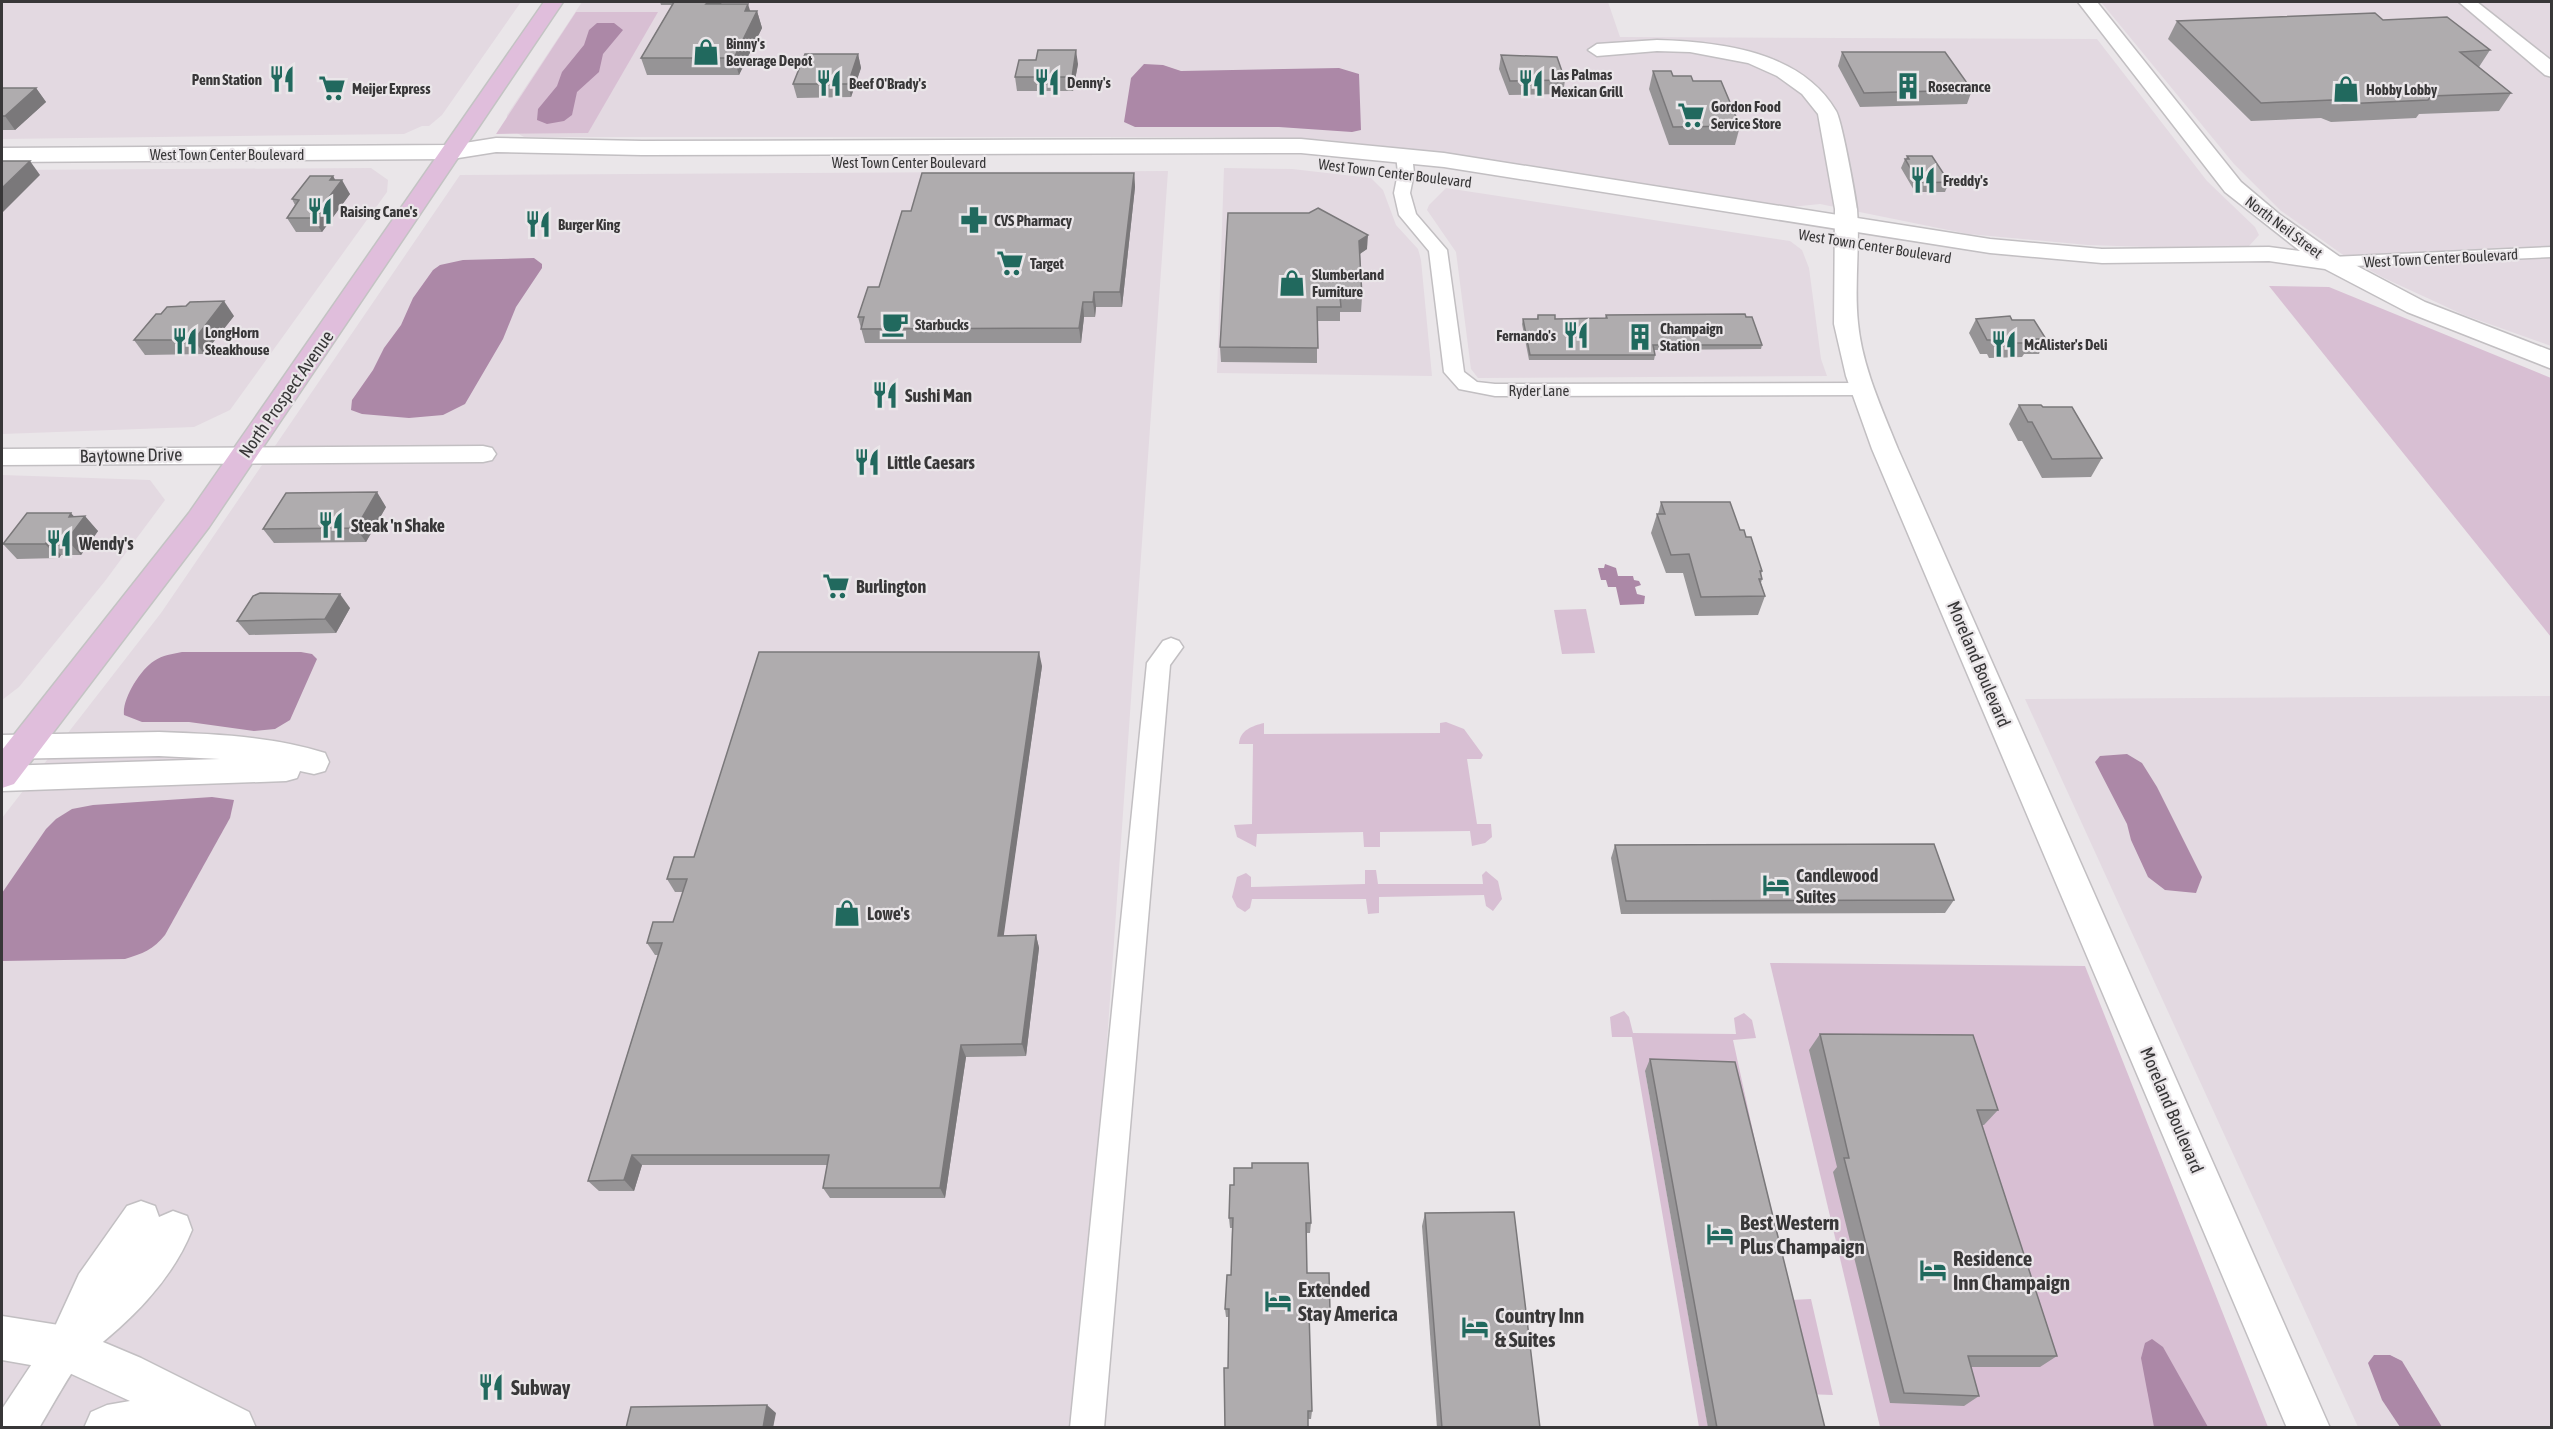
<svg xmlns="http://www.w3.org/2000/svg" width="2553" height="1429" viewBox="0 0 2553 1429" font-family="'Asap Condensed',sans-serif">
  <rect width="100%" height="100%" fill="#eae6e9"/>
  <!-- built -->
  <g fill="#e3d9e1">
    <polygon points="2,2 521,2 442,115 429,126 422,126 404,134 2,139"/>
    <polygon points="582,2 1608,2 1620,37 2097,39 2207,181 2255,227 2259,235 2249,246 2237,250 2088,245 1968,234 1820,204 1791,207 1429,151 1318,139 1210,137 524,137 506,127 507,115"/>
    <polygon points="2101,2 2551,2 2551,346 2464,315 2384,278 2346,257 2280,210 2234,164"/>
    <polygon points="371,168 388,180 387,192 230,410 194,427 2,434 2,170"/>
    <polygon points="1224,168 1292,169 1371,178 1383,190 1396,225 1418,249 1421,260 1432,376 1217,373"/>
    <polygon points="1168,171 1080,1427 2,1427 2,818 161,613 460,175"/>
    <polygon points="1446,188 1790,241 1802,250 1809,268 1821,359 1827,376 1478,378 1471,369 1456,252 1427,210 1429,205"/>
    <polygon points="2,475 150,480 165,500 105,581 19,687 2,700"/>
    <polygon points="2551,696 2551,1427 2358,1427 2025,699"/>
  </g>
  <!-- green -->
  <g fill="#d8bfd3">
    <polygon points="576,12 658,12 588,133 496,134"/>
    <polygon points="2269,286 2329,287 2551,378 2551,637"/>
    <polygon points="1586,609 1595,653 1562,654 1554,610"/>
    <path d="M1446,722L1464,729L1483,755L1481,759H1467L1477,824H1491L1492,837L1485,843L1472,846L1470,831L1380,832V847H1364L1363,832L1257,834L1256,847L1237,837L1234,825L1252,824L1253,744H1239C1240,730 1252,726 1264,723V734L1440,733V723Z"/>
    <polygon points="1365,870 1376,870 1378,884 1483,884 1482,875 1486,871 1498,881 1502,899 1493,911 1486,906 1484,895 1379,897 1379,913 1368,914 1366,899 1252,899 1250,908 1245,912 1237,907 1232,897 1237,877 1246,873 1251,877 1251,887 1365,884"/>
    <polygon points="1770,963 2085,966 2268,1427 1880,1427"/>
    <polygon points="1624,1011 1629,1017 1633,1033 1736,1034 1734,1018 1744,1013 1752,1020 1756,1038 1733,1040 1790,1300 1811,1299 1833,1395 1805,1394 1645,1071 1708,1427 1699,1427 1632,1037 1612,1037 1610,1017"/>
  </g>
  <!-- water -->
  <g fill="#ac88a7">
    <polygon points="597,23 614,23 623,30 603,54 599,72 577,92 572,115 564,121 547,124 537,120 538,109 557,86 562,72 584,45 589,30"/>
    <polygon points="1144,64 1163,65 1181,71 1339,68 1359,74 1361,130 1352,132 1279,127 1135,127 1124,122 1131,78"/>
    <polygon points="534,258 542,264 542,268 516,307 503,339 465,404 443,415 409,418 362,414 351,410 352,400 373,370 384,348 401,325 413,298 433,270 440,265 463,260"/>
    <polygon points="1605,564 1616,568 1618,576 1633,576 1634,580 1639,581 1641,585 1635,587 1637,594 1645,596 1644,604 1620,605 1616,587 1608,587 1606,580 1601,580 1598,568 1604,568"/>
    <path d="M182,652H301L312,654L317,659L290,720L275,729L254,731L189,722H142L124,715C122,699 140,670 154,661C163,655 172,654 182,652Z"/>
    <polygon points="2127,754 2142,763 2157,787 2202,877 2196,893 2165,890 2148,877 2131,840 2127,824 2095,762 2100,756"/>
    <path d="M212,797L234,800L230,818L165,935C154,949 142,954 125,959L2,961V893L46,829L56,819L72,809L93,805Z"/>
    <polygon points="2152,1339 2163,1347 2208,1427 2154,1427 2141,1358 2145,1343"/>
    <polygon points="2374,1355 2390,1355 2402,1361 2442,1427 2400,1427 2382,1400 2368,1363"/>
  </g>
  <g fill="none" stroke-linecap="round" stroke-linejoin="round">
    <defs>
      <g id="minor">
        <polygon points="1404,150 1412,155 1414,173 1410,193 1416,214 1447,250 1464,372 1477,382 1495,384 1862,383 1869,385 1872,389 1869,393 1862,395 1495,396 1459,389 1444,372 1429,251 1399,215 1394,193 1398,173 1396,155"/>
        <polygon points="2552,247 2552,257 2331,267 2322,262 2331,257"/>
        <polygon points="1171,638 1179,641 1183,647 1170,665 1104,1428 1070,1428 1147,663 1163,641"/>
      </g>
      <g id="tertiary">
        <polygon points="2459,2 2477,2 2552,61 2552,77 2545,75"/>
        <path d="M1657,40C1720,42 1801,51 1836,111C1842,121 1855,194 1857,209C1860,247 1854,286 1858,323C1862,366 1882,409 1898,449L2330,1428H2287L1872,449L1846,376L1834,324L1835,209L1818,114L1802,94L1777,76L1748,63L1690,52L1657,51L1597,56L1588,50L1597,44Z"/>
        <polygon points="483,446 492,448 496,454 492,460 483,462 2,465 2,449"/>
        <path d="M159,732C214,734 272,736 325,753L329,762L325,771L314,774L300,771L297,778L286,781L2,791V766L220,759L159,756L2,759V735Z"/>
        <path d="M141,1201L155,1206L159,1217L173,1211L187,1216L192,1230C171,1283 127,1324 83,1358C75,1364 47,1415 39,1428H2V1409L51,1335L79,1274L127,1206Z"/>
      </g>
      <g id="secondary">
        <polygon points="2078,2 2097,2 2241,182 2279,214 2340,257 2425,302 2552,351 2552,369 2407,312 2325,269 2269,261 2102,263 1990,253 1444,167 1301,153 642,155 496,152 452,159 2,162 2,148 452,145 496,138 642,141 1301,139 1444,153 1990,239 2102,249 2269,247 2300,251 2225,192"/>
        <polygon points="2,1316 65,1326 141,1358 249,1412 256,1428 84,1428 91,1412 107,1405 130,1401 65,1371 2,1360"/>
      </g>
      <polygon id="primary" points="544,2 563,2 209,527 14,784 2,788 2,750 189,513"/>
    </defs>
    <!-- minor casing -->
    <use href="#minor" stroke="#c2bfc2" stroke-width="3"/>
    <!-- tertiary casing -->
    <use href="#tertiary" stroke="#c2bfc2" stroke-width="3"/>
    <!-- secondary casing -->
    <use href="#secondary" stroke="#c2bfc2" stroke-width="3"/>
    <!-- primary casing -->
    <use href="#primary" stroke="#c3c3c3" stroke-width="3"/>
    <!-- minor -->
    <use href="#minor" fill="#fff" fill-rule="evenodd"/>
    <!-- tertiary -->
    <use href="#tertiary" fill="#fff" fill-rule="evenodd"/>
    <!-- secondary -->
    <use href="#secondary" fill="#fff" fill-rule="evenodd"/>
    <!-- primary -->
    <use href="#primary" fill="#e0bedc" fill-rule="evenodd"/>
  </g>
  <!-- wall -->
  <g fill="#969496">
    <polygon points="660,2 722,2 721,4 751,11 757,11 762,28 739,75 647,75 641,58 672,5 661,5"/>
    <polygon points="2383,20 2490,50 2479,67 2511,93 2499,111 2419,114 2416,118 2331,122 2321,118 2251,121 2168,39 2177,21"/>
    <polygon points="1842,52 1972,90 1967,104 1860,107 1838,66"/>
    <polygon points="858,54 861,68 851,97 797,98 793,84"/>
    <polygon points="1501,55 1565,80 1563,94 1509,95 1499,69"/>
    <polygon points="1078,64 1073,91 1017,91 1015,77"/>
    <polygon points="1653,71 1693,81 1740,126 1735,145 1669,145 1649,89"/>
    <polygon points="2,88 36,88 46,102 15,130 2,130"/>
    <polygon points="1907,156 1949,182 1945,192 1915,192 1901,168 1905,159 1906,159"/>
    <polygon points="1134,173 1135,187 1122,307 1096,307 1095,317 1084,317 1081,343 865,343 858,317 879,287 911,211"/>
    <polygon points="333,176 335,180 350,194 322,232 296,232 287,218 295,205 292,199"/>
    <polygon points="1228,213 1367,249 1360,254 1362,297 1361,312 1340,312 1340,321 1317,321 1317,363 1221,362 1220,347"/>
    <polygon points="1538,315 1555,319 1605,318 1606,315 1762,345 1761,349 1654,350 1655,355 1654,360 1529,360 1522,324 1523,319 1537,319"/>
    <polygon points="234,316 204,354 145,355 134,340"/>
    <polygon points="1976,319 2012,320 2046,339 2039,354 2024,354 2022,357 1989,358 1987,354 1980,354 1969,333"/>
    <polygon points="2019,405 2043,407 2102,458 2091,477 2042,478 2022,441 2018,441 2009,424"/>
    <polygon points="1661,502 1740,530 1746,537 1762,571 1761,574 1762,579 1761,583 1765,596 1758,615 1695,616 1683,573 1666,573 1651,533 1657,514 1658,514"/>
    <polygon points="386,507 366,542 274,543 263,529"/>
    <polygon points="75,516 98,531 81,555 61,555 59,558 17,559 3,544"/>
    <polygon points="350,608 336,633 249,635 237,621"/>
    <polygon points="1042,666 1003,936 1036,935 1039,948 1026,1056 966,1057 945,1198 830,1198 823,1188 827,1165 642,1165 634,1191 599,1191 588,1181 658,955 655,955 647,943 673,922 683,892 675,892 667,879 694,857"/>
    <polygon points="1615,845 1954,900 1945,913 1621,914 1611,858"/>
    <polygon points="1820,1034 1998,1110 1984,1125 1982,1125 2057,1356 2040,1367 1971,1367 1979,1396 1964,1406 1890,1403 1833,1172 1837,1167 1809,1050"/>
    <polygon points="1650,1059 1825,1428 1708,1428 1645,1071"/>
    <polygon points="1425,1213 1540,1428 1437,1428 1422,1226"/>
    <polygon points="1229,1218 1311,1223 1310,1233 1307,1233 1307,1273 1330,1312 1329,1321 1309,1320 1312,1411 1311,1419 1308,1419 1228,1368 1229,1317 1226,1317 1225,1309 1231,1275 1232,1228 1230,1228"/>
  </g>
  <!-- shaded-wall -->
  <g fill="#7a787a">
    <polygon points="708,2 722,2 712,21 706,4"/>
    <polygon points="748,4 753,20 757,11 762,28 739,75 734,58 745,11"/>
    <polygon points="1076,50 1078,64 1073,91 1072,77"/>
    <polygon points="858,54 861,68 851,97 848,84"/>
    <polygon points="36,88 46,102 15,130 5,116"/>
    <polygon points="30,161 40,175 2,213 2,188"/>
    <polygon points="1134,173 1135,187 1122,307 1120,292"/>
    <polygon points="333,176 338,185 342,180 350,194 322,232 313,218 330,180"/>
    <polygon points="1368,235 1367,249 1358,255 1359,241"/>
    <polygon points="1094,292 1096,307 1095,317 1093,302"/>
    <polygon points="224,301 234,316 204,354 194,340"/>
    <polygon points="1083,302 1084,317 1081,343 1079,328"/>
    <polygon points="377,492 386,507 366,542 356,528"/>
    <polygon points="71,513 80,523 85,516 98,531 81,555 67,540 69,517"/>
    <polygon points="48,541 61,555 59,558 45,544"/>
    <polygon points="340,594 350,608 336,633 325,619"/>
    <polygon points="1039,652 1042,666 1002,948 998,936"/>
    <polygon points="1036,935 1039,948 1026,1056 1022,1044"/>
    <polygon points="961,1045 966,1057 945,1198 940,1188"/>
    <polygon points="632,1155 642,1165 634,1191 624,1180"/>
    <polygon points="767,1405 776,1413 773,1428 763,1428"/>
  </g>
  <!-- building -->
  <g fill="#afacae" stroke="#7a787a" stroke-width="1.5">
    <polygon points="674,2 708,2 706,4 748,4 745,11 757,11 734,58 641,58"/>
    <polygon points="2375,13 2383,20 2447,17 2490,50 2460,52 2511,93 2431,96 2428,100 2343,104 2332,100 2261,103 2177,21"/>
    <polygon points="1038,50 1076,50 1072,77 1015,77 1019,60 1036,60"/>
    <polygon points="1842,52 1945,52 1972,90 1864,93"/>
    <polygon points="805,54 858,54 848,84 793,84"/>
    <polygon points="1501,55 1557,57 1565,80 1510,81"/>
    <polygon points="1653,71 1671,71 1673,76 1691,76 1693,81 1721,81 1740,126 1673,127"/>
    <polygon points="2,88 36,88 5,116 2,116"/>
    <polygon points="1907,156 1932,156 1949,182 1919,183 1905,159 1909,159"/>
    <polygon points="2,161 30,161 2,188"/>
    <polygon points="922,173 1134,173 1120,292 1094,292 1093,302 1083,302 1079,328 861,329 864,317 858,317 868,287 879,287 902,211 911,211"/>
    <polygon points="310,176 333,176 330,180 342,180 313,218 287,218 299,200 292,199"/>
    <polygon points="1318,208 1368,235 1359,241 1362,297 1340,297 1341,307 1317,307 1318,348 1220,347 1228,213 1309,213"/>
    <polygon points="224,301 194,340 134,340 156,314 161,314 167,307 186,306 190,302"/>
    <polygon points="1745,314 1746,317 1752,317 1762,345 1653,345 1655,355 1530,355 1523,319 1538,319 1538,315 1555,315 1555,319 1607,318 1606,315"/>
    <polygon points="2010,316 2012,320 2034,320 2046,339 2027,339 2029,343 1996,343 1993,340 1987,340 1976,319"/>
    <polygon points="2019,405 2041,405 2043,407 2072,407 2102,458 2052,459 2032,422 2028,422"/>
    <polygon points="377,492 356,528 263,529 286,493"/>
    <polygon points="1661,502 1730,502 1740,530 1744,530 1746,537 1751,537 1762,571 1760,571 1762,579 1759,579 1765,596 1701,597 1689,554 1671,555 1657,514 1665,514"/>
    <polygon points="27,513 71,513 69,517 85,516 67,540 48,541 45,544 3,544"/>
    <polygon points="260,593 340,594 325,619 237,621 253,596"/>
    <polygon points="759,652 1039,652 998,936 1036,935 1022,1044 961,1045 940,1188 823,1188 829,1155 632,1155 624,1180 588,1181 662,943 647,943 653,922 673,922 687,879 667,879 674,857 694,857"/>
    <polygon points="1934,844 1954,900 1626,901 1615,845"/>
    <polygon points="1820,1034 1973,1035 1998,1110 1977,1110 2057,1356 1968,1356 1979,1396 1904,1393 1844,1158 1849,1158"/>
    <polygon points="1650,1059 1735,1062 1825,1428 1717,1428"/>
    <polygon points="1252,1163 1308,1163 1311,1223 1306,1223 1307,1273 1329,1273 1330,1312 1309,1312 1312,1411 1308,1411 1308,1428 1225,1428 1224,1368 1228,1368 1229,1309 1225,1309 1227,1275 1231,1275 1233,1218 1229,1218 1230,1185 1234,1185 1234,1168 1252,1168"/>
    <polygon points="1514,1212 1540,1428 1442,1428 1425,1213"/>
    <polygon points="767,1405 763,1428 626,1428 631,1407"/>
  </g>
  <!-- icons -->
  <defs>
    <symbol id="shop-bare" viewBox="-9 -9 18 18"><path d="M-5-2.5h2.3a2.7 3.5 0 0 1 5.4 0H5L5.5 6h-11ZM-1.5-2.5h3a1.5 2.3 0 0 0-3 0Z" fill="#21695e" stroke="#eae6e9" stroke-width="2.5" paint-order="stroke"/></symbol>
    <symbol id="restaurant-bare" viewBox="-9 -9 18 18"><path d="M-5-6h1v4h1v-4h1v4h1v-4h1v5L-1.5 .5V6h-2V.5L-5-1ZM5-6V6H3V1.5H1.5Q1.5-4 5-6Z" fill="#21695e" stroke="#eae6e9" stroke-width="2.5" paint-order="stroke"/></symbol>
    <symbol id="building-bare" viewBox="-9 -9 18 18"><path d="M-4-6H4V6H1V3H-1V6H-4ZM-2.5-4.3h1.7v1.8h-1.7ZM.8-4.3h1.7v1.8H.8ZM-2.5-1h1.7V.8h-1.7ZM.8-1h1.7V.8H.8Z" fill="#21695e" stroke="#eae6e9" stroke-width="2.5" paint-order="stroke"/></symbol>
    <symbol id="supermarket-bare" viewBox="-9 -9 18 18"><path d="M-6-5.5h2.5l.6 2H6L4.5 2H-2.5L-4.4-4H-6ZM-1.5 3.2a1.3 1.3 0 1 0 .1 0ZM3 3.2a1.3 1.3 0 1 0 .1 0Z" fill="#21695e" stroke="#eae6e9" stroke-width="2.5" paint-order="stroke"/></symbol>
    <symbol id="pharmacy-bare" viewBox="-9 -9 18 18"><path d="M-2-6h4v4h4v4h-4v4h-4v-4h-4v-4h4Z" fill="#21695e" stroke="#eae6e9" stroke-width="2.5" paint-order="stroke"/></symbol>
    <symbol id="cafe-bare" viewBox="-9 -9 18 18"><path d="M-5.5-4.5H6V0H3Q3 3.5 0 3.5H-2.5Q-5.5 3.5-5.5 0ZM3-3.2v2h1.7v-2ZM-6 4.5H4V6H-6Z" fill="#21695e" stroke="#eae6e9" stroke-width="2.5" paint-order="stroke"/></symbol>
    <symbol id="hotel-bare" viewBox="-9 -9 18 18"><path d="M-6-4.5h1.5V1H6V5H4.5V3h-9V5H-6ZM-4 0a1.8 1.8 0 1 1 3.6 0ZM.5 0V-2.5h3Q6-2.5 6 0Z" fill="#21695e" stroke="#eae6e9" stroke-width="2.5" paint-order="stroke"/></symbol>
  </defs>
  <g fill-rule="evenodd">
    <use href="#shop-bare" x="687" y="33" width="38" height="38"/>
    <use href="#restaurant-bare" x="263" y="60" width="38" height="38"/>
    <use href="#restaurant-bare" x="1028" y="63" width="38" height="38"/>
    <use href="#restaurant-bare" x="810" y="64" width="38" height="38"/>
    <use href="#restaurant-bare" x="1512" y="64" width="38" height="38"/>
    <use href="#building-bare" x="1889" y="67" width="38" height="38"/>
    <use href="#supermarket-bare" x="313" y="69" width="38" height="38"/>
    <use href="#shop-bare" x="2327" y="70" width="38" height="38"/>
    <use href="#supermarket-bare" x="1672" y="96" width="38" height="38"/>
    <use href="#restaurant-bare" x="1904" y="161" width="38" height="38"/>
    <use href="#restaurant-bare" x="301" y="192" width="38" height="38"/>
    <use href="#pharmacy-bare" x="955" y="201" width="38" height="38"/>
    <use href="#restaurant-bare" x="519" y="205" width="38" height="38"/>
    <use href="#supermarket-bare" x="991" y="244" width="38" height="38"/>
    <use href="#shop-bare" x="1273" y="264" width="38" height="38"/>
    <use href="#cafe-bare" x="876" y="305" width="38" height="38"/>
    <use href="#restaurant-bare" x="1557" y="316" width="38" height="38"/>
    <use href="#building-bare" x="1621" y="318" width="38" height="38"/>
    <use href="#restaurant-bare" x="166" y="322" width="38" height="38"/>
    <use href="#restaurant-bare" x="1985" y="325" width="38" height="38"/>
    <use href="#restaurant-bare" x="866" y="376" width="38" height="38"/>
    <use href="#restaurant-bare" x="848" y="443" width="38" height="38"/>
    <use href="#restaurant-bare" x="312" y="506" width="38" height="38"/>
    <use href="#restaurant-bare" x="40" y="524" width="38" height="38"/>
    <use href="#supermarket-bare" x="817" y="567" width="38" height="38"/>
    <use href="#hotel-bare" x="1757" y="866" width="38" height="38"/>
    <use href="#shop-bare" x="828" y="894" width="38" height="38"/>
    <use href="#hotel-bare" x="1701" y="1215" width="38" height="38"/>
    <use href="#hotel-bare" x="1914" y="1251" width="38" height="38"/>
    <use href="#hotel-bare" x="1259" y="1282" width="38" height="38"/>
    <use href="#hotel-bare" x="1456" y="1308" width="38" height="38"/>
    <use href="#restaurant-bare" x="472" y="1368" width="38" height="38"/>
  </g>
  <g text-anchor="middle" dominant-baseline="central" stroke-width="4.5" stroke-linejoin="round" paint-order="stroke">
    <!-- far-poi labels -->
    <g font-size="15" font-weight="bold" fill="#383738" stroke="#eae6e9" text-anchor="start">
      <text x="726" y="43">Binny's<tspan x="726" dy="17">Beverage Depot</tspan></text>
      <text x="1551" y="74">Las Palmas<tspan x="1551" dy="17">Mexican Grill</tspan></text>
      <text x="262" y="79" text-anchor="end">Penn Station</text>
      <text x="1067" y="82">Denny's</text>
      <text x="849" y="83">Beef O'Brady's</text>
      <text x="1928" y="86">Rosecrance</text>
      <text x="352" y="88">Meijer Express</text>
      <text x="2366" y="89">Hobby Lobby</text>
      <text x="1711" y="106">Gordon Food<tspan x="1711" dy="17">Service Store</tspan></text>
      <text x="1943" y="180">Freddy's</text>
      <text x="340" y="211">Raising Cane's</text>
      <text x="994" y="220">CVS Pharmacy</text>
      <text x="558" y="224">Burger King</text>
      <text x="1030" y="263">Target</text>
      <text x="1312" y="274">Slumberland<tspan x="1312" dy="17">Furniture</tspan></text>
      <text x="915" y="324">Starbucks</text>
      <text x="1660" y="328">Champaign<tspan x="1660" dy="17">Station</tspan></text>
      <text x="205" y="332">LongHorn<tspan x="205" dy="17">Steakhouse</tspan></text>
      <text x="1556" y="335" text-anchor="end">Fernando's</text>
      <text x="2024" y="344">McAlister's Deli</text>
    </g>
    <!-- far-street labels -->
    <g font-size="15" fill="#383738" stroke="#eae6e9">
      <text x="227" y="154">West Town Center Boulevard</text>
      <text x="909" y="162">West Town Center Boulevard</text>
      <text transform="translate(1395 173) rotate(7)">West Town Center Boulevard</text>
      <text transform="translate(2284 227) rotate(37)">North Neil Street</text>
      <text transform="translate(1875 246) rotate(9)">West Town Center Boulevard</text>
      <text transform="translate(2441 258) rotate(-3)">West Town Center Boulevard</text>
      <text x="1539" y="390">Ryder Lane</text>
    </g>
    <!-- street labels -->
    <g font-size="18" fill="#383738" stroke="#eae6e9">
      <text transform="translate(286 394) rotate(-55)">North Prospect Avenue</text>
      <text transform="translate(131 455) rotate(-1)">Baytowne Drive</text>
      <text transform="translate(1979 664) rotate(67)">Moreland Boulevard</text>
      <text transform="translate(2172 1110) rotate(67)">Moreland Boulevard</text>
    </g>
    <!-- poi labels -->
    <g font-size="18" font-weight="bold" fill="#383738" stroke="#eae6e9" text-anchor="start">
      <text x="905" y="395">Sushi Man</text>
      <text x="887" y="462">Little Caesars</text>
      <text x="351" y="525">Steak 'n Shake</text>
      <text x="79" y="543">Wendy's</text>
      <text x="856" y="586">Burlington</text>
      <text x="1796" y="875">Candlewood<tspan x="1796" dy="21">Suites</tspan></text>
      <text x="867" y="913">Lowe's</text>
    </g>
    <!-- near-poi labels -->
    <g font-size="21" font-weight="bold" fill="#383738" stroke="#eae6e9" text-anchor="start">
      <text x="1740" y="1222">Best Western<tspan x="1740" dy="24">Plus Champaign</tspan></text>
      <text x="1953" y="1258">Residence<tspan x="1953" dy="24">Inn Champaign</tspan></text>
      <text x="1298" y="1289">Extended<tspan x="1298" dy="24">Stay America</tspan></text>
      <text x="1495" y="1315">Country Inn<tspan x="1495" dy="24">&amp; Suites</tspan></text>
      <text x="511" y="1387">Subway</text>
    </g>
  </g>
  <!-- border -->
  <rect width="2553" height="1429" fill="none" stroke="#383738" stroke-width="6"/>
</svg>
